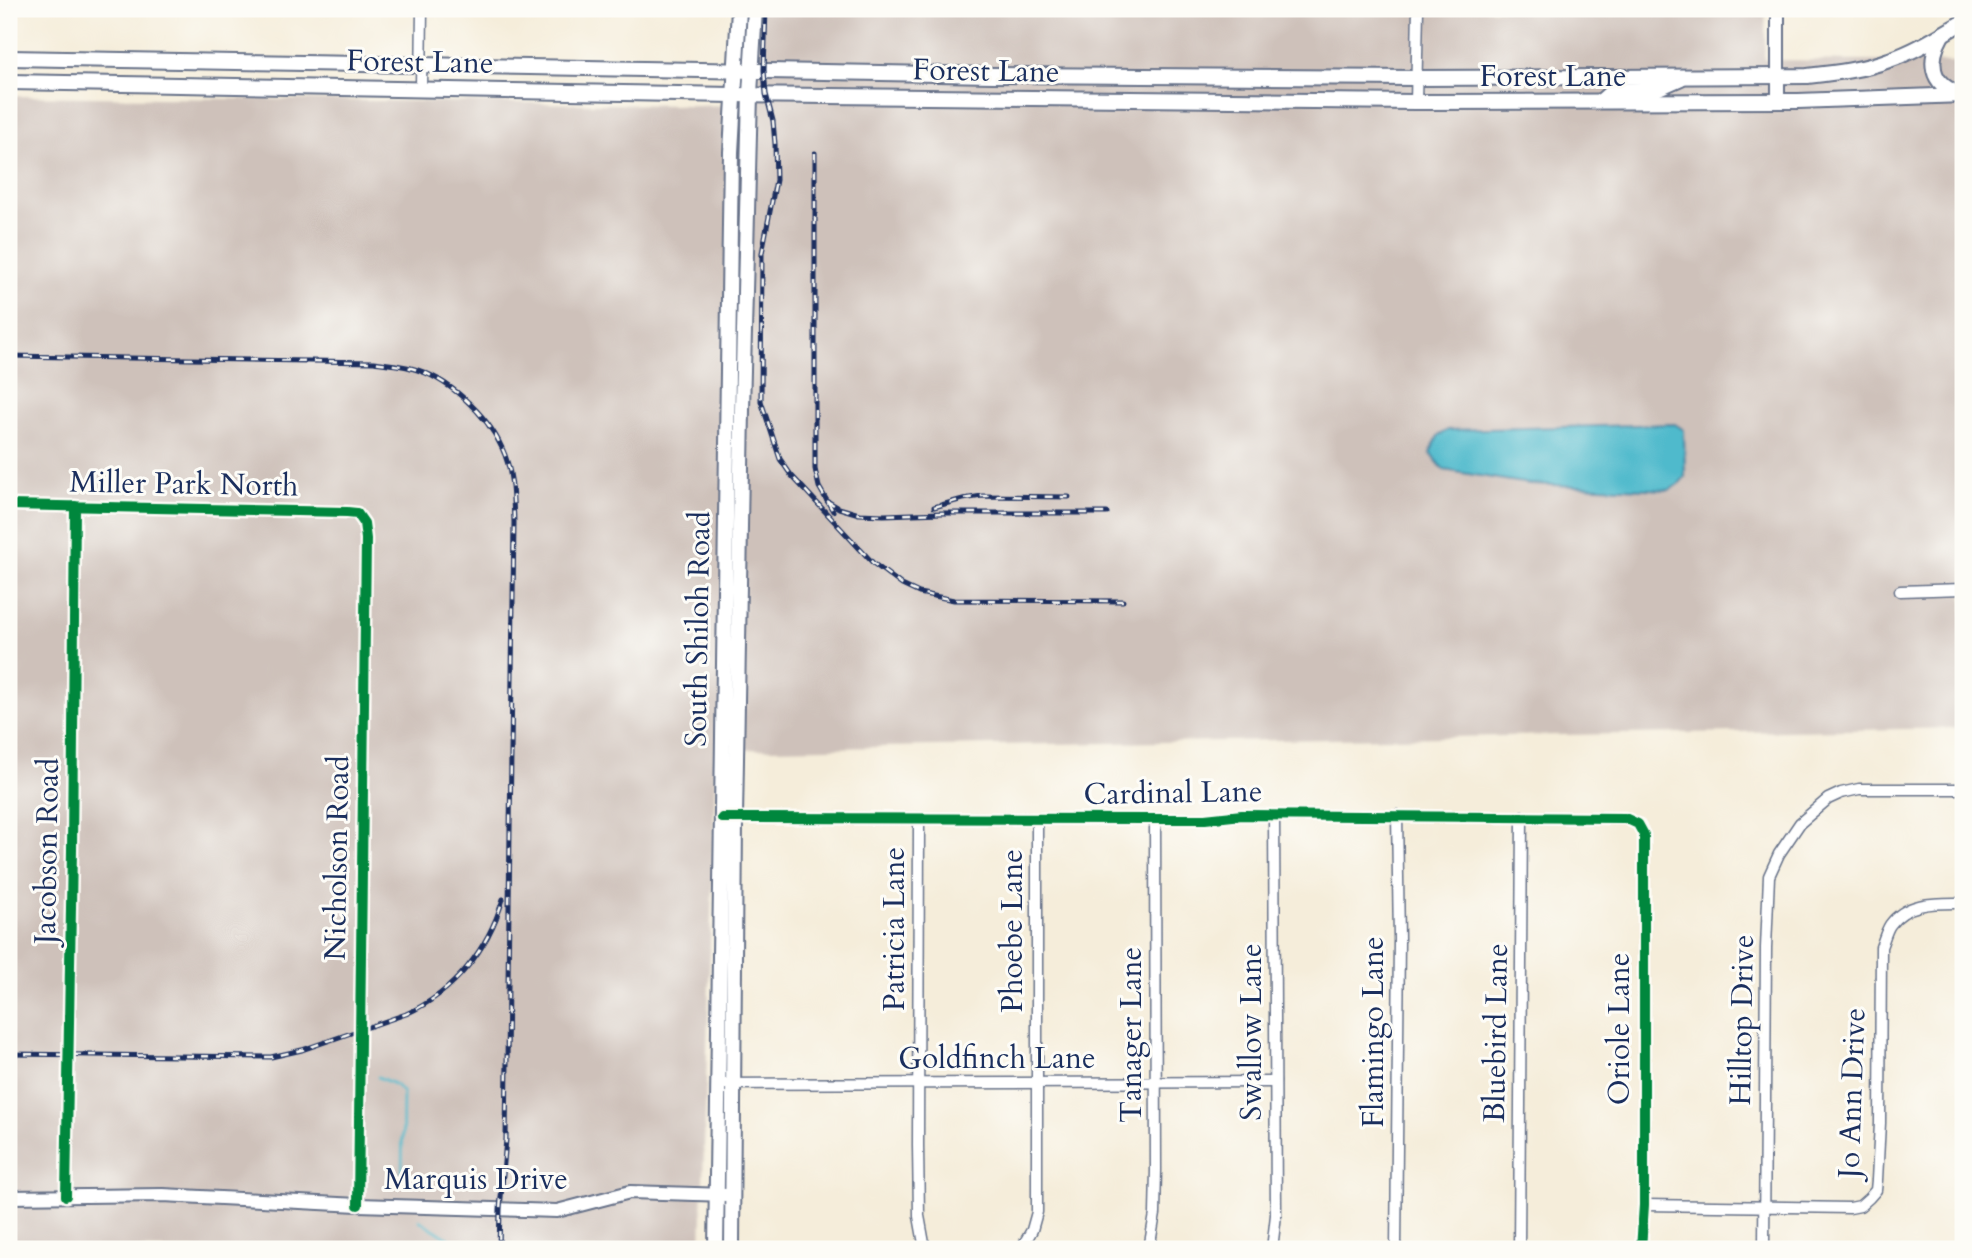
<svg xmlns="http://www.w3.org/2000/svg" width="1972" height="1258" viewBox="0 0 1972 1258" font-family="Cardo,serif">
  <rect width="100%" height="100%" fill="#fdfcf7"/>
  <filter id="ink" filterUnits="userSpaceOnUse"><feTurbulence type="fractalNoise" baseFrequency=".0143" numOctaves="2"/><feDisplacementMap in="SourceGraphic" scale="14" xChannelSelector="R" yChannelSelector="G"/><feConvolveMatrix kernelMatrix="1 2 1 2 8 2 1 2 1" color-interpolation-filters="sRGB"/></filter>
  <filter id="wash" filterUnits="userSpaceOnUse"><feTurbulence type="fractalNoise" baseFrequency=".00686" numOctaves="4" result="noise"/><feDisplacementMap in="SourceGraphic" scale="28" xChannelSelector="R" yChannelSelector="G"/><feGaussianBlur stdDeviation="1.57" result="paint"/><feColorMatrix in="noise" values="0 0 0 0 0 0 0 0 0 0 0 0 0 0 0 0 0 1.4 0 .05"/><feComposite in="paint" operator="in"/></filter>
  <g filter="url(#wash)">
    <rect width="100%" height="100%" fill="#f5edda"/>
    <!-- industrial -->
    <polygon fill="#cec1ba" points="761,9 1766,9 1764,60 1963,62 1963,728 716,750 701,1249 9,1249 9,96 757,106"/>
    <!-- water -->
    <polygon fill="#4fbacc" stroke="#357495" stroke-width="2" points="1675,424 1684,430 1685,477 1678,485 1669,490 1529,484 1444,470 1430,453 1438,436 1448,430"/>
    <g fill="none" stroke-linecap="round" stroke-linejoin="round">
      <!-- stream -->
      <g stroke="#4fbacc" stroke-width="2.5">
        <polyline points="378,1077 396,1085 403,1093 402,1183"/>
        <polyline points="419,1220 451,1240 459,1249"/>
      </g>
    </g>
  </g>
  <g filter="url(#ink)">
    <g fill="none" stroke-linecap="round" stroke-linejoin="round">
      <defs>
        <g id="minor">
          <polyline points="421,88 422,9"/>
          <polyline points="1416,102 1418,9"/>
          <polyline points="9,505 347,512 357,513 364,523 366,539 358,1205"/>
          <polyline points="1900,591 1963,589"/>
          <polyline points="729,818 1155,819 1205,819 1242,815 1625,818 1638,824 1644,835 1644,1205 1641,1249"/>
          <polyline points="919,819 918,1145 919,1216 925,1249"/>
          <polyline points="718,1084 1275,1082"/>
          <polyline points="66,1196 72,850 75,506"/>
          <path d="M1644,1205L1850,1208L1860,1206L1869,1198L1876,1190L1877,1180L1880,1123L1881,947C1884,940 1886,931 1890,925C1907,901 1937,903 1963,903"/>
          <polyline points="1021,1249 1032,1230 1037,1212 1037,819"/>
          <polyline points="1149,1249 1155,1214 1156,1170 1155,819"/>
          <polyline points="1272,1249 1276,1215 1274,815"/>
          <polyline points="1396,1249 1399,939 1397,815"/>
          <polyline points="1519,1249 1522,816"/>
          <polyline points="1764,1249 1766,948 1769,876 1779,854 1800,823 1828,799 1841,793 1859,789 1963,789"/>
        </g>
        <g id="tertiary">
          <polyline points="1778,101 1778,9"/>
          <polyline points="9,1197 163,1195 358,1205 557,1211 630,1192 727,1195"/>
        </g>
        <g id="secondary">
          <path d="M1942,35C1928,60 1929,84 1960,94"/>
          <path d="M9,58L993,75L1415,78L1807,76C1834,73 1863,70 1889,60C1916,51 1939,36 1963,22"/>
          <polyline points="9,82 733,95 1416,102 1798,101 1963,95"/>
          <polyline points="1602,100 1611,92 1656,89 1681,78"/>
          <polyline points="716,1249 731,152 739,9"/>
          <polyline points="732,1249 735,818 742,410 750,94 755,9"/>
        </g>
      </defs>
      <!-- minor casing -->
      <use href="#minor" stroke="#677289" stroke-width="13"/>
      <!-- tertiary casing -->
      <use href="#tertiary" stroke="#677289" stroke-width="16"/>
      <!-- secondary casing -->
      <use href="#secondary" stroke="#677289" stroke-width="18"/>
      <!-- minor -->
      <use href="#minor" stroke="#fff" stroke-width="10"/>
      <!-- tertiary -->
      <use href="#tertiary" stroke="#fff" stroke-width="12"/>
      <!-- secondary -->
      <use href="#secondary" stroke="#fff" stroke-width="14"/>
      <defs>
        <g id="rail">
          <polyline points="766,9 764,70 766,94 773,121 775,144 776,180 762,253 761,401 780,459 791,475 873,563 902,585 919,593 954,600 1123,601"/>
          <polyline points="815,153 815,469 819,487 833,511"/>
          <path d="M9,356L374,362C386,364 399,365 411,368C447,377 487,414 502,448C513,471 513,497 514,522L506,1139L500,1209L499,1249"/>
          <polyline points="827,501 839,508 859,514 884,515 942,513 1107,513"/>
          <polyline points="934,507 963,499 982,496 1069,497"/>
          <path d="M9,1054L271,1057L302,1050L406,1014C455,992 488,949 503,899"/>
        </g>
      </defs>
      <!-- rail casing -->
      <use href="#rail" stroke="#1b2f5e" stroke-width="5"/>
      <!-- rail -->
      <use href="#rail" stroke="#fdfcf7" stroke-width="2.5" stroke-dasharray="8" stroke-linecap="butt"/>
      <defs>
        <g id="cycleway">
          <polyline points="9,505 347,512 357,513 364,523 366,539 358,1205"/>
          <polyline points="722,818 1155,819 1205,819 1242,815 1625,818 1638,824 1644,835 1644,1205 1641,1249"/>
          <polyline points="66,1196 72,850 75,506"/>
        </g>
      </defs>
      <!-- cycleway casing -->
      <use href="#cycleway" stroke="#fdfcf7" stroke-width="15"/>
      <!-- cycleway -->
      <use href="#cycleway" stroke="#00873e" stroke-width="10"/>
    </g>
  </g>
  <g text-anchor="middle" dominant-baseline="central" stroke-width="6" stroke-linejoin="round" paint-order="stroke">
    <!-- street labels -->
    <g font-size="30" fill="#1b2f5e" stroke="#fdfcf7">
      <text transform="translate(420 62) rotate(1)">Forest Lane</text>
      <text transform="translate(986 71) rotate(1)">Forest Lane</text>
      <text x="1553" y="76">Forest Lane</text>
      <text transform="translate(184 484) rotate(1)">Miller Park North</text>
      <text transform="translate(698 629) rotate(-89)">South Shiloh Road</text>
      <text transform="translate(1173 793) rotate(-1)">Cardinal Lane</text>
      <text transform="translate(47 851) rotate(-89)">Jacobson Road</text>
      <text transform="translate(337 858) rotate(-89)">Nicholson Road</text>
      <text transform="translate(894 929) rotate(-90)">Patricia Lane</text>
      <text transform="translate(1012 931) rotate(-90)">Phoebe Lane</text>
      <text transform="translate(1742 1020) rotate(-89)">Hilltop Drive</text>
      <text transform="translate(1619 1029) rotate(-90)">Oriole Lane</text>
      <text transform="translate(1251 1032) rotate(-90)">Swallow Lane</text>
      <text transform="translate(1373 1032) rotate(-90)">Flamingo Lane</text>
      <text transform="translate(1496 1033) rotate(-89)">Bluebird Lane</text>
      <text transform="translate(1131 1035) rotate(-90)">Tanager Lane</text>
      <text x="997" y="1058">Goldfinch Lane</text>
      <text transform="translate(1852 1093) rotate(-88)">Jo Ann Drive</text>
      <text x="476" y="1179">Marquis Drive</text>
    </g>
  </g>
  <!-- margin -->
  <rect width="1972" height="1258" fill="none" stroke="#fdfcf7" stroke-width="35"/>
</svg>
